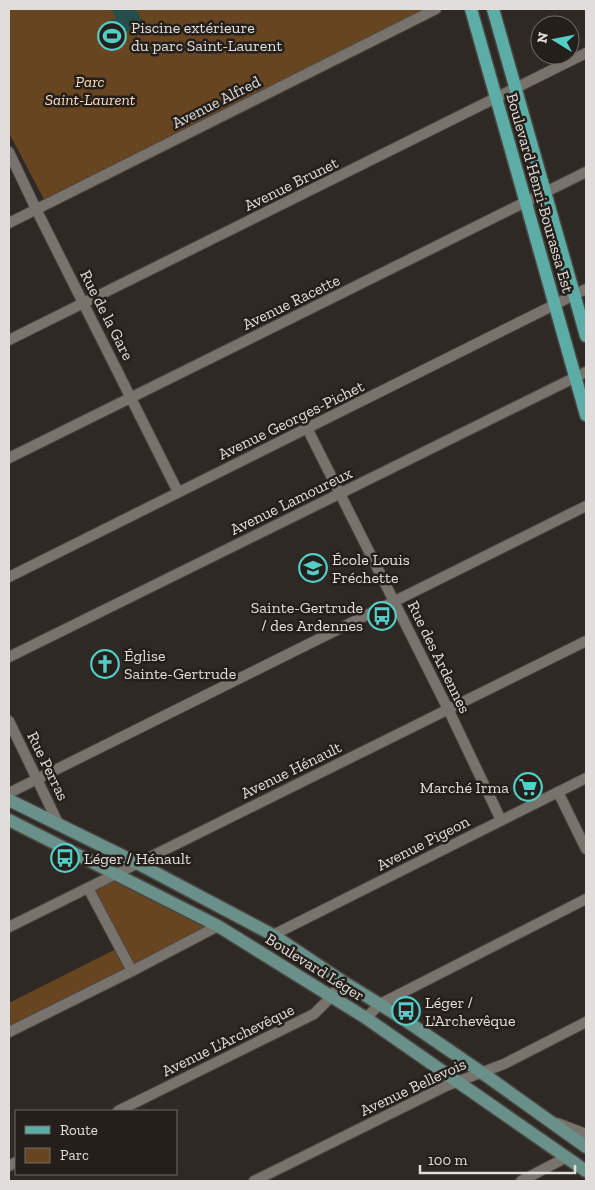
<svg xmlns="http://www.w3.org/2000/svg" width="595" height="1190" viewBox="0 0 595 1190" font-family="'Zilla Slab',serif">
  <rect width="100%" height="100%" fill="#2e2924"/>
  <!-- green -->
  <g fill="#674521">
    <polygon points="9,9 431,9 46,203 9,133"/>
    <polygon points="116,874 218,926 9,1027 9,1003 124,945 88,888"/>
  </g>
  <!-- water -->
  <polygon fill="#254d4b" points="111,9 136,9 143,23 109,40 102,25 116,18"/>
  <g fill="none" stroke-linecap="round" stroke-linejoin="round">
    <defs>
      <g id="minor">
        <polyline points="9,152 36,209 178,492"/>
        <polyline points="9,223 436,9"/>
        <polyline points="9,340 586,53"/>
        <polyline points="307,428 448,709 501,820"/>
        <polyline points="9,458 586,172"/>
        <polyline points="9,577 586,289"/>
        <polyline points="9,657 586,372"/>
        <polyline points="9,721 59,825"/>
        <polyline points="558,792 586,849"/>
        <polyline points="9,793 586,506"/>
        <polyline points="88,888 132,971"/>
        <polyline points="9,927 586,641"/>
        <polyline points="273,935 586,778"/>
        <polyline points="366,1018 380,1004 586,899"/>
        <polyline points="9,1032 132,971 218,926"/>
        <polyline points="118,1111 314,1014 332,996 342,981"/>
        <polyline points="557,1123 586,1134"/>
        <polyline points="9,1166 16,1162"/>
        <polyline points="254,1181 446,1086 504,1064 586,1022"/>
        <polyline points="521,1181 567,1157"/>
      </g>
      <g id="secondary">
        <polyline points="9,800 137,863 273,935 342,981 402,1018 481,1072 586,1147"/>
        <polyline points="9,820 218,926 366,1018 586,1171"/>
      </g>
      <g id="primary">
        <polyline points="471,9 586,415"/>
        <polyline points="493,9 586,336"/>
      </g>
    </defs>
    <!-- minor casing -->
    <use href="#minor" stroke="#4b4742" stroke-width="12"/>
    <!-- secondary casing -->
    <use href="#secondary" stroke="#4b4742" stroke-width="15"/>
    <!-- primary casing -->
    <use href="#primary" stroke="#4b4742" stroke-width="15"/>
    <!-- minor -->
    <use href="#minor" stroke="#79736d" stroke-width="10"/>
    <!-- secondary -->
    <use href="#secondary" stroke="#6a908a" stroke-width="12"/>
    <!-- primary -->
    <use href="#primary" stroke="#5cada6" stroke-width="12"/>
  </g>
  <!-- icons -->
  <defs>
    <symbol id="stadium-ring" viewBox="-11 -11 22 22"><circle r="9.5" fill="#241f1a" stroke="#54cdc7" stroke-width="1.5"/><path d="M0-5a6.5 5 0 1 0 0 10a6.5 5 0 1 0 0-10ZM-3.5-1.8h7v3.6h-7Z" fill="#54cdc7"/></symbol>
    <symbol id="school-ring" viewBox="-11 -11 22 22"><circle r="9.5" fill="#241f1a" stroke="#54cdc7" stroke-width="1.5"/><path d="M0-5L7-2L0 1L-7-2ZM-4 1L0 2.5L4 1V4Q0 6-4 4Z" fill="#54cdc7"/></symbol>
    <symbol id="bus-ring" viewBox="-11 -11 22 22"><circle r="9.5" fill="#241f1a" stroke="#54cdc7" stroke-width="1.5"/><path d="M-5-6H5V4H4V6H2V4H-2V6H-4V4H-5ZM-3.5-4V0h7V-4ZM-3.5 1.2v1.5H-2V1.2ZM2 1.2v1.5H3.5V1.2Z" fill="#54cdc7"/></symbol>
    <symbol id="church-ring" viewBox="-11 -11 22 22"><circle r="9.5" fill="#241f1a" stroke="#54cdc7" stroke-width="1.5"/><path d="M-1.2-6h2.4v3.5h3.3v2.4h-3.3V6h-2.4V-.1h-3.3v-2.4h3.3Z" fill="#54cdc7"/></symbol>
    <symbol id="supermarket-ring" viewBox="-11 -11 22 22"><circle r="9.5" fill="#241f1a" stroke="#54cdc7" stroke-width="1.5"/><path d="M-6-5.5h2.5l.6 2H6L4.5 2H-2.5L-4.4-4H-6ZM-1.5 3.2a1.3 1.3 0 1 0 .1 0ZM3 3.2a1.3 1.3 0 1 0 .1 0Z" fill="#54cdc7"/></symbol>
  </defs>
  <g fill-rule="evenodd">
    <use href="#stadium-ring" x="96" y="20" width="32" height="32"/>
    <use href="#school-ring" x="297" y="552" width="32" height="32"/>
    <use href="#bus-ring" x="366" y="600" width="32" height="32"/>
    <use href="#church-ring" x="89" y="648" width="32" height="32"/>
    <use href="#supermarket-ring" x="512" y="771" width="32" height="32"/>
    <use href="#bus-ring" x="49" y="842" width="32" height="32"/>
    <use href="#bus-ring" x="390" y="995" width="32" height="32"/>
  </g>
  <g text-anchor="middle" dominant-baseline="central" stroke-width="5" stroke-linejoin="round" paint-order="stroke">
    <!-- poi labels -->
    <g font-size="16" fill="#e0ddda" stroke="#241f1a" text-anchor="start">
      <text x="131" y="27">Piscine extérieure<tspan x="131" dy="18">du parc Saint-Laurent</tspan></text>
      <text x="332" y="559">École Louis<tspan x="332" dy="18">Fréchette</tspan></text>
      <text x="363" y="607" text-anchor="end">Sainte-Gertrude<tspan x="363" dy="18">/ des Ardennes</tspan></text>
      <text x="124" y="655">Église<tspan x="124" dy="18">Sainte-Gertrude</tspan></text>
      <text x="509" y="787" text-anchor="end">Marché Irma</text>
      <text x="84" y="858">Léger / Hénault</text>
      <text x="425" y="1002">Léger /<tspan x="425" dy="18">L'Archevêque</tspan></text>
    </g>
    <!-- park labels -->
    <g font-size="16" font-style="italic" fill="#fdb" stroke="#241f1a">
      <text x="90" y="81">Parc<tspan x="90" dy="18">Saint-Laurent</tspan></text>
    </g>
    <!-- street labels -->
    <g font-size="16" fill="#e0ddda" stroke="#241f1a">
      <text transform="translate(216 102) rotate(-27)">Avenue Alfred</text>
      <text transform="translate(291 184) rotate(-26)">Avenue Brunet</text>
      <text transform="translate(540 193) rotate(74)">Boulevard Henri-Bourassa Est</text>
      <text transform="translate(291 302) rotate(-26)">Avenue Racette</text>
      <text transform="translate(107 315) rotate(63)">Rue de la Gare</text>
      <text transform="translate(291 420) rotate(-26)">Avenue Georges-Pichet</text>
      <text transform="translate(291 501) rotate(-26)">Avenue Lamoureux</text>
      <text transform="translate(439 657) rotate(64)">Rue des Ardennes</text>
      <text transform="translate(48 766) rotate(64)">Rue Perras</text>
      <text transform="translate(291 770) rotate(-26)">Avenue Hénault</text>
      <text transform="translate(423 843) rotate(-27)">Avenue Pigeon</text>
      <text transform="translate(315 967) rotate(32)">Boulevard Léger</text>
      <text transform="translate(228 1040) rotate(-26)">Avenue L'Archevêque</text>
      <text transform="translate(413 1087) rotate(-25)">Avenue Bellevois</text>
    </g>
  </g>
  <!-- border -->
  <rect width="595" height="1190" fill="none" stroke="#e0ddda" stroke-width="20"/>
  <!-- legend -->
  <rect x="15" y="1110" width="162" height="65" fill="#241f1a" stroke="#6f6b67"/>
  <rect x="25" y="1126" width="25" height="8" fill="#5cada6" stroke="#6f6b67"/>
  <text x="60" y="1135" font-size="15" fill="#e0ddda">Route</text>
  <rect x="25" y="1148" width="25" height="15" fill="#674521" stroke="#6f6b67"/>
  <text x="60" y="1160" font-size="15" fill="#e0ddda">Parc</text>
  <!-- north arrow -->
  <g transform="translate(555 40) rotate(280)"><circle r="24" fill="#241f1a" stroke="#6f6b67"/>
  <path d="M0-4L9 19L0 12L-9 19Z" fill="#54cdc7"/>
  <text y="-8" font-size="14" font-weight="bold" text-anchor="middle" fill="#e0ddda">N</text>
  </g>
  <!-- scale -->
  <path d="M420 1165v8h155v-8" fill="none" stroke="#e0ddda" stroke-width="2.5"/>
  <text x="428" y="1165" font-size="15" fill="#e0ddda" stroke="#241f1a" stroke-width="4" paint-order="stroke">100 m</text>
</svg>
